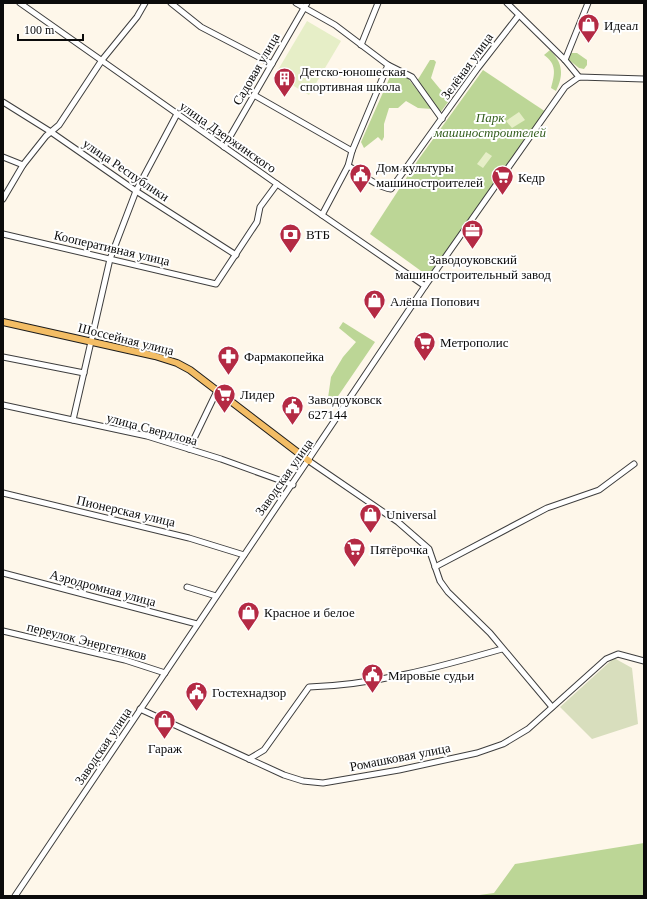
<svg xmlns="http://www.w3.org/2000/svg" width="647" height="899" viewBox="0 0 647 899" font-family="'Times New Roman',serif">
  <rect width="100%" height="100%" fill="#fef7ea"/>
  <!-- forest -->
  <g fill="#bcd696">
    <path d="M550,50C563,63 564,75 556,91L551,88C555,74 557,64 544,55Z"/>
    <polygon points="571,53 577,53 587,60 587,65 584,69 579,68 569,60 568,56"/>
    <polygon points="430,60 434,60 436,62 431,78 440,89 451,98 440,113 417,81"/>
    <polygon points="393,70 407,77 432,109 418,108 406,101 398,108 389,108 384,124 384,137 382,141 378,137 364,148 361,142"/>
    <polygon points="483,70 546,112 428,276 370,234 418,160"/>
    <polygon points="343,322 375,342 334,402 328,398 331,377 343,357 356,342 339,328"/>
    <polygon points="644,843 644,896 472,896 494,893 515,864"/>
  </g>
  <!-- cemetery -->
  <polygon fill="#d8debd" points="614,658 632,668 638,724 592,739 560,707"/>
  <!-- pitch -->
  <g fill="#e6eec7">
    <polygon points="307,21 341,41 309,95 275,75"/>
    <polygon points="519,112 525,120 512,128 506,121"/>
    <polygon points="486,152 492,156 483,168 477,164"/>
  </g>
  <g fill="none" stroke-linecap="round" stroke-linejoin="round">
    <defs>
      <g id="minor">
        <polyline points="20,3 277,184 425,286"/>
        <polyline points="171,3 201,27 272,64"/>
        <polyline points="296,3 335,25 388,65 412,77 442,119"/>
        <polyline points="507,3 565,60 579,77"/>
        <polyline points="361,45 378,3"/>
        <polyline points="565,60 588,3"/>
        <polyline points="254,95 352,151"/>
        <polyline points="3,102 51,132 136,191 236,255"/>
        <polyline points="224,147 307,3"/>
        <polyline points="3,157 23,165"/>
        <path d="M348,166C362,173 376,187 391,189L477,69L519,15"/>
        <polyline points="3,199 23,165 46,136 59,125 102,60 137,17 145,3"/>
        <polyline points="322,215 348,166 352,151 388,65"/>
        <polyline points="3,234 216,284 257,222 260,207 277,184"/>
        <polyline points="3,357 84,373"/>
        <polyline points="3,405 147,436 221,459 293,485"/>
        <polyline points="73,420 110,259 136,191 177,114"/>
        <polyline points="189,449 217,391"/>
        <polyline points="309,461 398,522 429,549 440,581 448,592 490,633 552,707"/>
        <polyline points="3,493 189,538 244,555"/>
        <polyline points="435,567 547,508 599,490 634,464"/>
        <polyline points="3,573 197,624"/>
        <polyline points="187,587 216,596"/>
        <polyline points="3,631 125,660 165,673"/>
        <polyline points="140,709 284,775 303,781 323,783 399,770 477,753 503,744 528,729 606,659 618,654 644,661"/>
        <path d="M249,759L264,750L309,687C375,685 439,667 502,649"/>
        <polyline points="15,896 425,286 565,87 579,77 644,79"/>
      </g>
      <polyline id="major" points="3,322 155,356 177,363 190,370 309,461"/>
    </defs>
    <!-- minor casing -->
    <use href="#minor" stroke="#3e3e3e" stroke-width="7"/>
    <!-- major casing -->
    <use href="#major" stroke="#1c1c1c" stroke-width="8"/>
    <!-- minor -->
    <use href="#minor" stroke="#fff" stroke-width="5"/>
    <!-- major -->
    <use href="#major" stroke="#f3bd65" stroke-width="6"/>
  </g>
  <!-- icons -->
  <defs>
    <symbol id="shop-pin" viewBox="-11 -11 22 30"><path d="M0 17L-7.5 6A9.5 9.5 0 1 1 7.5 6Z" fill="#b42a44" stroke="#fff"/><path d="M-5-2.5h2.3a2.7 3.5 0 0 1 5.4 0H5L5.5 6h-11ZM-1.5-2.5h3a1.5 2.3 0 0 0-3 0Z" fill="#fff"/></symbol>
    <symbol id="building-pin" viewBox="-11 -11 22 30"><path d="M0 17L-7.5 6A9.5 9.5 0 1 1 7.5 6Z" fill="#b42a44" stroke="#fff"/><path d="M-4-6H4V6H1V3H-1V6H-4ZM-2.5-4.3h1.7v1.8h-1.7ZM.8-4.3h1.7v1.8H.8ZM-2.5-1h1.7V.8h-1.7ZM.8-1h1.7V.8H.8Z" fill="#fff"/></symbol>
    <symbol id="civic-pin" viewBox="-11 -11 22 30"><path d="M0 17L-7.5 6A9.5 9.5 0 1 1 7.5 6Z" fill="#b42a44" stroke="#fff"/><path d="M-.6-6.5H3V-4.5H.6V-3L4-1V1h2V6H-6V1h2V-1L-.6-3ZM-1.2 2.5V6h2.4V2.5Z" fill="#fff"/></symbol>
    <symbol id="supermarket-pin" viewBox="-11 -11 22 30"><path d="M0 17L-7.5 6A9.5 9.5 0 1 1 7.5 6Z" fill="#b42a44" stroke="#fff"/><path d="M-6-5.5h2.5l.6 2H6L4.5 2H-2.5L-4.4-4H-6ZM-1.5 3.2a1.3 1.3 0 1 0 .1 0ZM3 3.2a1.3 1.3 0 1 0 .1 0Z" fill="#fff"/></symbol>
    <symbol id="office-pin" viewBox="-11 -11 22 30"><path d="M0 17L-7.5 6A9.5 9.5 0 1 1 7.5 6Z" fill="#b42a44" stroke="#fff"/><path d="M-6-3h4V-5.5h4V-3h4V5H-6ZM-1-4.5V-3h2v-1.5ZM-6 0V1H6V0Z" fill="#fff"/></symbol>
    <symbol id="bank-pin" viewBox="-11 -11 22 30"><path d="M0 17L-7.5 6A9.5 9.5 0 1 1 7.5 6Z" fill="#b42a44" stroke="#fff"/><path d="M-6-4H6V4H-6ZM0-2.3a2.3 2.3 0 1 0 0 4.6a2.3 2.3 0 1 0 0-4.6Z" fill="#fff"/></symbol>
    <symbol id="pharmacy-pin" viewBox="-11 -11 22 30"><path d="M0 17L-7.5 6A9.5 9.5 0 1 1 7.5 6Z" fill="#b42a44" stroke="#fff"/><path d="M-2-6h4v4h4v4h-4v4h-4v-4h-4v-4h4Z" fill="#fff"/></symbol>
  </defs>
  <g fill-rule="evenodd">
    <use href="#shop-pin" x="576" y="12" width="25" height="34"/>
    <use href="#building-pin" x="272" y="66" width="25" height="34"/>
    <use href="#civic-pin" x="348" y="162" width="25" height="34"/>
    <use href="#supermarket-pin" x="490" y="164" width="25" height="34"/>
    <use href="#office-pin" x="460" y="218" width="25" height="34"/>
    <use href="#bank-pin" x="278" y="222" width="25" height="34"/>
    <use href="#shop-pin" x="362" y="288" width="25" height="34"/>
    <use href="#supermarket-pin" x="412" y="330" width="25" height="34"/>
    <use href="#pharmacy-pin" x="216" y="344" width="25" height="34"/>
    <use href="#supermarket-pin" x="212" y="382" width="25" height="34"/>
    <use href="#civic-pin" x="280" y="394" width="25" height="34"/>
    <use href="#shop-pin" x="358" y="502" width="25" height="34"/>
    <use href="#supermarket-pin" x="342" y="536" width="25" height="34"/>
    <use href="#shop-pin" x="236" y="600" width="25" height="34"/>
    <use href="#civic-pin" x="360" y="662" width="25" height="34"/>
    <use href="#civic-pin" x="184" y="680" width="25" height="34"/>
    <use href="#shop-pin" x="152" y="708" width="25" height="34"/>
  </g>
  <g text-anchor="middle" dominant-baseline="central" stroke-width="4" stroke-linejoin="round" paint-order="stroke">
    <!-- poi labels -->
    <g font-size="13" fill="#0b0b0b" stroke="#fff" text-anchor="start">
      <text x="604" y="25">Идеал</text>
      <text x="300" y="71">Детско-юношеская<tspan x="300" dy="15">спортивная школа</tspan></text>
      <text x="376" y="167">Дом культуры<tspan x="376" dy="15">машиностроителей</tspan></text>
      <text x="518" y="177">Кедр</text>
      <text x="306" y="234">ВТБ</text>
      <text x="473" y="259" text-anchor="middle">Заводоуковский<tspan x="473" dy="15">машиностроительный завод</tspan></text>
      <text x="390" y="301">Алёша Попович</text>
      <text x="440" y="342">Метрополис</text>
      <text x="244" y="356">Фармакопейка</text>
      <text x="240" y="394">Лидер</text>
      <text x="308" y="399">Заводоуковск<tspan x="308" dy="15">627144</tspan></text>
      <text x="386" y="514">Universal</text>
      <text x="370" y="549">Пятёрочка</text>
      <text x="264" y="612">Красное и белое</text>
      <text x="388" y="675">Мировые судьи</text>
      <text x="212" y="692">Гостехнадзор</text>
      <text x="165" y="748" text-anchor="middle">Гараж</text>
    </g>
    <!-- street labels -->
    <g font-size="13" fill="#0b0b0b" stroke="#fff">
      <text transform="translate(467 66) rotate(-54)">Зелёная улица</text>
      <text transform="translate(256 69) rotate(-60)">Садовая улица</text>
      <text transform="translate(228 137) rotate(35)">улица Дзержинского</text>
      <text transform="translate(126 170) rotate(34)">улица Республики</text>
      <text transform="translate(112 248) rotate(13)">Кооперативная улица</text>
      <text transform="translate(126 339) rotate(14)">Шоссейная улица</text>
      <text transform="translate(152 429) rotate(15)">улица Свердлова</text>
      <text transform="translate(284 477) rotate(-55)">Заводская улица</text>
      <text transform="translate(126 511) rotate(13)">Пионерская улица</text>
      <text transform="translate(103 588) rotate(15)">Аэродромная улица</text>
      <text transform="translate(87 641) rotate(14)">переулок Энергетиков</text>
      <text transform="translate(103 746) rotate(-56)">Заводская улица</text>
      <text transform="translate(400 757) rotate(-11)">Ромашковая улица</text>
    </g>
    <!-- park labels -->
    <g font-size="13" font-style="italic" fill="#355f1f" stroke="#fff">
      <text x="490" y="117">Парк<tspan x="490" dy="15">машиностроителей</tspan></text>
    </g>
  </g>
  <!-- border -->
  <rect width="647" height="899" fill="none" stroke="#0b0b0b" stroke-width="8"/>
  <!-- scale -->
  <path d="M18 34v6h65v-6" fill="none" stroke="#0b0b0b" stroke-width="2"/>
  <text x="24" y="34" font-size="12" fill="#0b0b0b" stroke="#ffffff" stroke-width="3" paint-order="stroke">100 m</text>
</svg>
